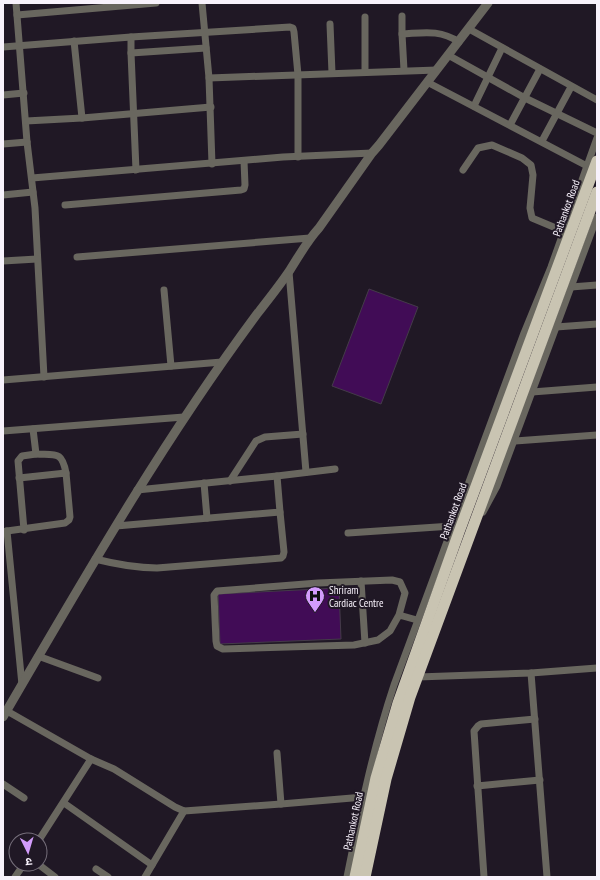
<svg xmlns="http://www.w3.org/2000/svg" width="600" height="880" viewBox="0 0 600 880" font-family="'PT Sans Narrow','Noto Sans Devanagari',sans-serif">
  <rect width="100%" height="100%" fill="#201825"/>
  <!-- building -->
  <g fill="#410c56" stroke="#443b49">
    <polygon points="369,289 418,307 381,404 332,386"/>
    <polygon points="339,588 341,639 220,644 218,594"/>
  </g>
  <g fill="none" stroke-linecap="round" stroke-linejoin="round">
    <!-- minor -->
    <g stroke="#69675f" stroke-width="7">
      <polyline points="16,3 27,142 35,208 44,377"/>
      <polyline points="202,3 209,78 212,164"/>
      <polyline points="17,15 156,3"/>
      <polyline points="402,16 402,34 404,70"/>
      <polyline points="365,17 365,72"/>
      <polyline points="330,24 332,73"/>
      <polyline points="469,29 597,100"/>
      <path d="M402,34C423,33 439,29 459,42"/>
      <polyline points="131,37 131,53 136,170"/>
      <polyline points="74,41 82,118"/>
      <polyline points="3,47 131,37 290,27 293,28 294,32 298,75 298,157"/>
      <polyline points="131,53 206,48"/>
      <polyline points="448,55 525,98 597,133"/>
      <polyline points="209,78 437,70"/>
      <polyline points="427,82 587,166"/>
      <polyline points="3,95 24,93"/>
      <polyline points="474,106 502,48"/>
      <polyline points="26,121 82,118 211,107"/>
      <polyline points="510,125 540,69"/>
      <polyline points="542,141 571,87"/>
      <polyline points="3,144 27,142"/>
      <polyline points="463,170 478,148 492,145 522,158 531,165 533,175 530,208 532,218 563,231"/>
      <polyline points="32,178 283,157 372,153"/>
      <polyline points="3,195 33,192"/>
      <polyline points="65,205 241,190 244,189 245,185 244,161"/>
      <polyline points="77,257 310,238"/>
      <polyline points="3,261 37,259"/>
      <polyline points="289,272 306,472"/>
      <polyline points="571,287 597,285"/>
      <polyline points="164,290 171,366"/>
      <polyline points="556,327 597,324"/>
      <polyline points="3,380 222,362"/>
      <polyline points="532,392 597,387"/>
      <path d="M33,429L36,454C56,455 62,451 66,473"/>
      <polyline points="3,431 184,417"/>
      <polyline points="515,441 597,435"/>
      <polyline points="230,481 256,441 265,437 303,434"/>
      <polyline points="204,483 207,518"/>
      <polyline points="137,490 277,476 335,469"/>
      <polyline points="483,512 497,486 597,217"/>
      <polyline points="116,526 280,512 277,476"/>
      <polyline points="24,530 18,461 22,456 36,454"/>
      <polyline points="7,531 65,523 69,520 70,517 66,473 19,478"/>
      <polyline points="3,532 7,531 22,685"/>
      <polyline points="348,533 452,526"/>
      <path d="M95,559C115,564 136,568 157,568L281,558L283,556L284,552L280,512"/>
      <polyline points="361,581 365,643"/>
      <polyline points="399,615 405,593 400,582 392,580 318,583 217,591 214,595 216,641 217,646 223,649 354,645 378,640 390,631 399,615 417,620"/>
      <polyline points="38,656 98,678"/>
      <polyline points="531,673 547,877"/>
      <polyline points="418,677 531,673 597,668"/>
      <polyline points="7,711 91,759 114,769 175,807 184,811 281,804 364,797"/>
      <polyline points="277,753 281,804"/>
      <polyline points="3,784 24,798"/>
      <polyline points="477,786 540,780"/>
      <polyline points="64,803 152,865"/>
      <polyline points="39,840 91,759"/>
      <polyline points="38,864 55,877"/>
      <polyline points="96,869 108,877"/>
      <polyline points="15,877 24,864"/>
      <polyline points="145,877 184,811"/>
      <path d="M347,877C360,812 373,748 394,685L524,333L551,267L597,138"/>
      <polyline points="484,877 474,731 478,726 481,724 535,719"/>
    </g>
    <!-- tertiary -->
    <path stroke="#69675f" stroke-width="9" d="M3,717C83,580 162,442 257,314C268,300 280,285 290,270C299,256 307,241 319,228L372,153L379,145L488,3"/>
    <!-- trunk -->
    <g stroke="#c9c4b2" stroke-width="11">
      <polyline points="355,877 376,778 398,703 459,532 597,161"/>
      <polyline points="365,877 386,779 410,697 597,192"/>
    </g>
  </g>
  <!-- icons -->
  <defs>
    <symbol id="hospital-pin" viewBox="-11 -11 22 30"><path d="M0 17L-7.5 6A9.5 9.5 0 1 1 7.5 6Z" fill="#d39cfc" stroke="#201825"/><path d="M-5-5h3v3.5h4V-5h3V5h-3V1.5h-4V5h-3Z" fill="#111"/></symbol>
  </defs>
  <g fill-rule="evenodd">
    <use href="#hospital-pin" x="304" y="585" width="22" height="30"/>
  </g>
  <g text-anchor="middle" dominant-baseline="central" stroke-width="4" stroke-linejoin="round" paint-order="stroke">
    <!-- street labels -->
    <g font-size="11" fill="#f8f2fc" stroke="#201825">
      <text transform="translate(566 208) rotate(-70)">Pathankot Road</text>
      <text transform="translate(453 511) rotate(-70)">Pathankot Road</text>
      <text transform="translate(353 821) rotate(-78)">Pathankot Road</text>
    </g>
    <!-- poi labels -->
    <g font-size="11" fill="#f8f2fc" stroke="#201825" text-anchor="start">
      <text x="329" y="590">Shriram<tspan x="329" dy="13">Cardiac Centre</tspan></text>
    </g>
  </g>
  <!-- border -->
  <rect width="600" height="880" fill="none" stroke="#f8f2fc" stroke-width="8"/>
  <!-- north arrow -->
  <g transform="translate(28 852) rotate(175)"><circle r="19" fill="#201825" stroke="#766f7b"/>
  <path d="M0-3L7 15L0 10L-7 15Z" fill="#d39cfc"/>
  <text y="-6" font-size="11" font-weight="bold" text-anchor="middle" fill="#f8f2fc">उ</text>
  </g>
</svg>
